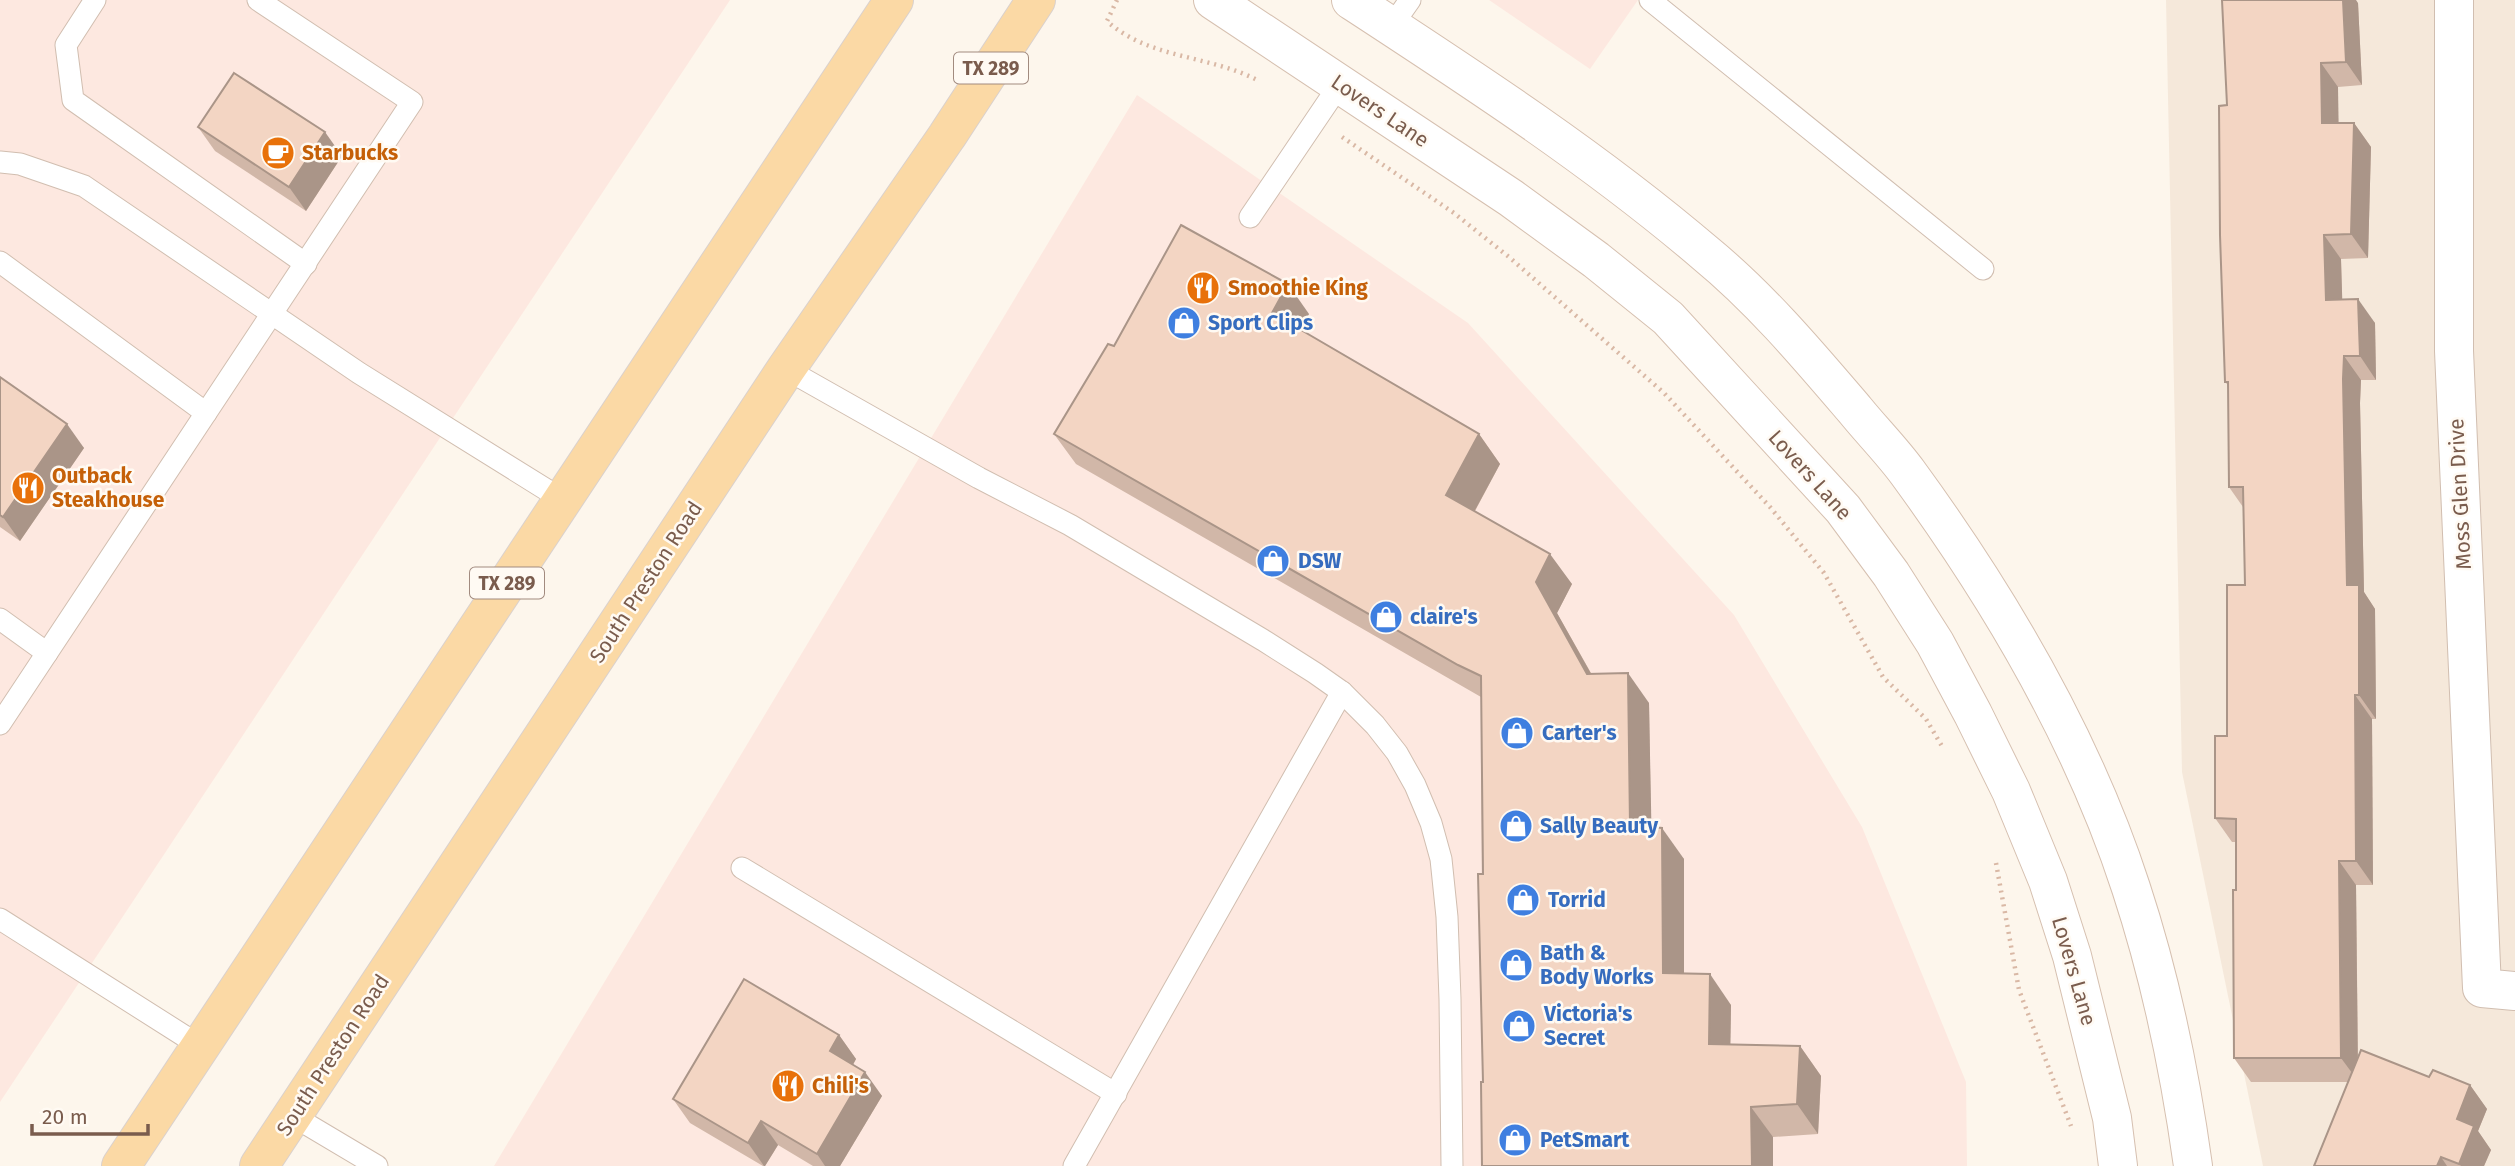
<svg xmlns="http://www.w3.org/2000/svg" width="2515" height="1166" viewBox="0 0 2515 1166" font-family="'Fira Sans',sans-serif">
  <rect width="100%" height="100%" fill="#fdf6ec"/>
  <!-- residential -->
  <polygon fill="#f5e8da" points="2166,0 2515,0 2515,1166 2263,1166 2182,772"/>
  <!-- commercial -->
  <g fill="#fde8e0">
    <polygon points="0,0 730,0 0,1102"/>
    <polygon points="1489,0 1638,0 1590,69"/>
    <polygon points="1137,95 1468,323 1734,615 1862,827 1966,1082 1967,1166 494,1166"/>
  </g>
  <g fill="none" stroke-linecap="round" stroke-linejoin="round">
    <defs>
      <g id="lane">
        <polyline points="95,0 66,45 73,100 306,264"/>
        <polyline points="1650,0 1983,269"/>
        <polyline points="1391,27 1410,0"/>
        <polyline points="0,162 20,164 84,186 359,373 563,500"/>
        <polyline points="1250,217 1340,84"/>
        <polyline points="0,262 206,413"/>
        <polyline points="786,369 979,478 1070,525 1263,640 1315,673 1342,692 1375,725 1397,753 1415,785 1431,823 1441,859 1447,917 1450,999 1452,1166"/>
        <polyline points="0,619 47,653"/>
        <polyline points="0,724 412,102 258,0"/>
        <polyline points="742,868 1116,1094"/>
        <polyline points="0,919 200,1046"/>
        <polyline points="293,1116 377,1166"/>
        <polyline points="1074,1166 1342,692"/>
      </g>
      <polyline id="street" points="2454,0 2454,351 2482,988 2515,991"/>
      <g id="secondary">
        <polyline points="1213,0 1511,198 1596,260 1668,318 1843,509 1891,574 1935,643 1973,714 2011,791 2048,881 2072,956 2112,1118 2118,1166"/>
        <path d="M1351,0C1472,79 1595,159 1705,253C1761,299 1808,355 1855,410C1872,431 1892,451 1908,473C2000,599 2083,740 2131,888C2161,979 2180,1072 2193,1166"/>
      </g>
      <g id="primary">
        <polyline points="121,1166 894,0"/>
        <polyline points="259,1166 786,369 947,136 1036,0"/>
      </g>
    </defs>
    <!-- lane casing -->
    <use href="#lane" stroke="#d1beb0" stroke-width="23"/>
    <!-- street casing -->
    <use href="#street" stroke="#d1beb0" stroke-width="40"/>
    <!-- secondary casing -->
    <use href="#secondary" stroke="#d6c0b0" stroke-width="40"/>
    <!-- primary casing -->
    <use href="#primary" stroke="#dad1cd" stroke-width="40"/>
    <!-- path -->
    <g stroke="#d9b8a5" stroke-width="4.5" stroke-dasharray="2 5" stroke-linecap="butt">
      <path d="M1117,0L1107,21C1148,59 1211,55 1259,81"/>
      <polyline points="1342,137 1454,213 1509,257 1664,393 1770,507 1824,573 1883,677 1926,719 1943,748"/>
      <polyline points="1996,863 2019,990 2071,1126"/>
    </g>
    <!-- lane -->
    <use href="#lane" stroke="#fff" stroke-width="21"/>
    <!-- street -->
    <use href="#street" stroke="#fff" stroke-width="38"/>
    <!-- secondary -->
    <use href="#secondary" stroke="#fff" stroke-width="38"/>
    <!-- primary -->
    <use href="#primary" stroke="#fbd9a5" stroke-width="38"/>
  </g>
  <!-- wall -->
  <g fill="#d1b7a8">
    <polygon points="2358,3 2362,85 2338,87 2338,123 2354,123 2371,147 2368,258 2341,259 2342,299 2375,323 2376,380 2361,380 2360,403 2364,592 2375,609 2376,719 2372,719 2373,885 2356,885 2358,1058 2429,1077 2470,1085 2487,1109 2478,1131 2491,1150 2484,1166 2314,1166 2348,1082 2251,1082 2234,1058 2236,842 2232,842 2215,818 2227,736 2245,585 2243,507 2229,487 2228,385 2225,382 2227,105"/>
    <polygon points="198,127 342,156 306,211 215,151"/>
    <polygon points="1309,314 1301,330 1479,434 1500,464 1475,511 1572,584 1557,613 1591,673 1649,703 1651,827 1684,859 1684,974 1731,1005 1730,1045 1800,1046 1821,1076 1818,1134 1773,1137 1483,1082 1481,697 1076,464 1054,434"/>
    <polygon points="0,377 84,448 20,541 0,527"/>
    <polygon points="839,1035 856,1059 853,1065 882,1096 840,1166 813,1166 778,1145 765,1166 763,1166 690,1123 673,1099"/>
  </g>
  <!-- shaded-wall -->
  <g fill="#aa9588">
    <polygon points="2343,0 2356,0 2358,3 2362,85 2346,62"/>
    <polygon points="2321,63 2338,87 2339,147 2322,123"/>
    <polygon points="2354,123 2371,147 2368,258 2351,234"/>
    <polygon points="325,132 342,156 306,211 289,187"/>
    <polygon points="2324,235 2341,259 2343,324 2326,300"/>
    <polygon points="1288,284 1309,314 1293,343 1272,313"/>
    <polygon points="2358,299 2375,323 2376,380 2360,356"/>
    <polygon points="2344,356 2361,380 2360,403 2364,592 2375,609 2376,719 2359,695 2347,585 2343,379"/>
    <polygon points="67,424 84,448 20,541 3,517"/>
    <polygon points="1479,434 1500,464 1467,525 1446,495"/>
    <polygon points="1550,554 1572,584 1557,613 1608,704 1587,674 1536,582"/>
    <polygon points="1628,673 1649,703 1652,856 1630,825"/>
    <polygon points="2355,695 2372,719 2373,885 2356,861"/>
    <polygon points="1662,828 1684,859 1684,1004 1663,973"/>
    <polygon points="2339,861 2356,885 2358,1081 2341,1058"/>
    <polygon points="1710,974 1731,1005 1730,1075 1709,1044"/>
    <polygon points="839,1035 856,1059 847,1075 830,1051"/>
    <polygon points="1800,1046 1821,1076 1818,1134 1797,1104"/>
    <polygon points="865,1072 882,1096 840,1166 825,1166 817,1154"/>
    <polygon points="2470,1085 2487,1109 2478,1131 2491,1150 2484,1166 2461,1166 2459,1164 2457,1119"/>
    <polygon points="1751,1107 1773,1137 1773,1166 1752,1166"/>
    <polygon points="761,1121 778,1145 765,1166 764,1166 748,1143"/>
    <polygon points="2441,1157 2447,1166 2437,1166"/>
  </g>
  <!-- building -->
  <g fill="#f3d5c3" stroke="#aa9588" stroke-width="2">
    <polygon points="2222,0 2343,0 2346,62 2321,63 2322,123 2354,123 2351,234 2324,235 2326,300 2358,299 2360,356 2344,356 2343,379 2347,585 2359,585 2359,695 2355,695 2356,861 2339,861 2341,1058 2234,1058 2233,890 2236,890 2236,819 2215,818 2215,736 2227,736 2227,585 2245,585 2243,487 2229,487 2228,382 2225,382 2220,235 2219,106 2227,105"/>
    <polygon points="234,73 325,132 289,187 198,127"/>
    <polygon points="1181,225 1288,284 1272,313 1479,434 1446,495 1550,554 1536,582 1587,674 1628,673 1630,825 1662,828 1663,973 1710,974 1709,1044 1800,1046 1797,1104 1751,1107 1752,1166 1482,1166 1481,1082 1483,1082 1478,874 1483,874 1481,676 1458,665 1054,434 1108,344 1114,346"/>
    <polygon points="0,377 67,424 3,517 0,515"/>
    <polygon points="744,979 839,1035 830,1051 865,1072 817,1154 761,1121 748,1143 673,1099"/>
    <polygon points="2361,1050 2429,1077 2433,1070 2470,1085 2457,1119 2474,1126 2459,1164 2441,1157 2437,1166 2314,1166"/>
  </g>
  <!-- icons -->
  <defs>
    <symbol id="cafe-disc" viewBox="-11 -11 22 22"><circle r="9.5" fill="#e8710a" stroke="#fffaf3"/><path d="M-5.5-4.5H6V0H3Q3 3.5 0 3.5H-2.5Q-5.5 3.5-5.5 0ZM3-3.2v2h1.7v-2ZM-6 4.5H4V6H-6Z" fill="#fff"/></symbol>
    <symbol id="restaurant-disc" viewBox="-11 -11 22 22"><circle r="9.5" fill="#e8710a" stroke="#fffaf3"/><path d="M-5-6h1v4h1v-4h1v4h1v-4h1v5L-1.5 .5V6h-2V.5L-5-1ZM5-6V6H3V1.5H1.5Q1.5-4 5-6Z" fill="#fff"/></symbol>
    <symbol id="shop-disc" viewBox="-11 -11 22 22"><circle r="9.5" fill="#3f7fe0" stroke="#fffaf3"/><path d="M-5-2.5h2.3a2.7 3.5 0 0 1 5.4 0H5L5.5 6h-11ZM-1.5-2.5h3a1.5 2.3 0 0 0-3 0Z" fill="#fff"/></symbol>
  </defs>
  <g fill-rule="evenodd">
    <use href="#cafe-disc" x="259" y="134" width="38" height="38"/>
    <use href="#restaurant-disc" x="1184" y="269" width="38" height="38"/>
    <use href="#shop-disc" x="1165" y="304" width="38" height="38"/>
    <use href="#restaurant-disc" x="9" y="469" width="38" height="38"/>
    <use href="#shop-disc" x="1254" y="542" width="38" height="38"/>
    <use href="#shop-disc" x="1367" y="598" width="38" height="38"/>
    <use href="#shop-disc" x="1498" y="714" width="38" height="38"/>
    <use href="#shop-disc" x="1497" y="807" width="38" height="38"/>
    <use href="#shop-disc" x="1504" y="881" width="38" height="38"/>
    <use href="#shop-disc" x="1497" y="946" width="38" height="38"/>
    <use href="#shop-disc" x="1500" y="1007" width="38" height="38"/>
    <use href="#restaurant-disc" x="769" y="1067" width="38" height="38"/>
    <use href="#shop-disc" x="1496" y="1121" width="38" height="38"/>
  </g>
  <g text-anchor="middle" dominant-baseline="central" stroke-width="5" stroke-linejoin="round" paint-order="stroke">
    <!-- shield labels -->
    <g fill="#fffaf3" stroke="#a28b7f" stroke-width="2">
      <rect x="954" y="52.5" width="74" height="31" rx="5"/>
      <rect x="470" y="567.5" width="74" height="31" rx="5"/>
    </g>
    <g font-size="19" font-weight="bold" fill="#7a5c4d">
      <text x="991" y="68">TX 289</text>
      <text x="507" y="583">TX 289</text>
    </g>
    <!-- street labels -->
    <g font-size="21" fill="#7a5c4d" stroke="#fffaf3">
      <text transform="translate(1380 111) rotate(34)">Lovers Lane</text>
      <text transform="translate(1810 475) rotate(48)">Lovers Lane</text>
      <text transform="translate(2460 494) rotate(-93)">Moss Glen Drive</text>
      <text transform="translate(646 582) rotate(-57)">South Preston Road</text>
      <text transform="translate(2074 971) rotate(74)">Lovers Lane</text>
      <text transform="translate(333 1055) rotate(-57)">South Preston Road</text>
    </g>
    <!-- food labels -->
    <g font-size="21" font-weight="bold" fill="#c56008" stroke="#fffaf3" text-anchor="start">
      <text x="302" y="153">Starbucks</text>
      <text x="1228" y="288">Smoothie King</text>
      <text x="52" y="476">Outback<tspan x="52" dy="24">Steakhouse</tspan></text>
      <text x="812" y="1086">Chili's</text>
    </g>
    <!-- shop labels -->
    <g font-size="21" font-weight="bold" fill="#366cbe" stroke="#fffaf3" text-anchor="start">
      <text x="1208" y="323">Sport Clips</text>
      <text x="1298" y="561">DSW</text>
      <text x="1410" y="617">claire's</text>
      <text x="1542" y="733">Carter's</text>
      <text x="1540" y="826">Sally Beauty</text>
      <text x="1548" y="900">Torrid</text>
      <text x="1540" y="953">Bath &amp;<tspan x="1540" dy="24">Body Works</tspan></text>
      <text x="1544" y="1014">Victoria's<tspan x="1544" dy="24">Secret</tspan></text>
      <text x="1540" y="1140">PetSmart</text>
    </g>
  </g>
  <!-- scale -->
  <path d="M32 1124v10h116v-10" fill="none" stroke="#7a5c4d" stroke-width="3.5"/>
  <text x="42" y="1124" font-size="21" fill="#7a5c4d" stroke="#fffaf3" stroke-width="5" paint-order="stroke">20 m</text>
</svg>
